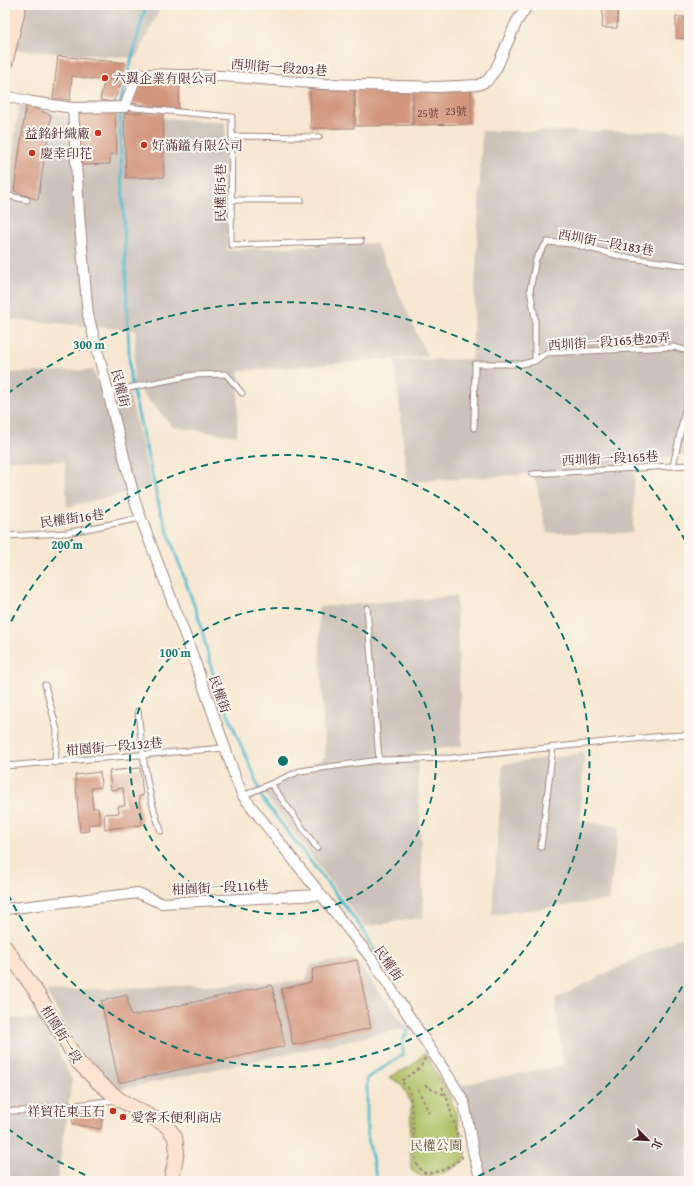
<svg xmlns="http://www.w3.org/2000/svg" width="694" height="1186" font-family="'Gentium Book Plus','Noto Serif TC',serif">
	<style>
		.industrial { fill: #ccc2b9 }
		.green { fill: #acc064; stroke: #7b7048 }
		.lines { fill: none; stroke-linecap: round; stroke-linejoin: round }
		.stream { stroke: #53b9d1; stroke-width: 3 }
		.building { fill: #d3977e }
		.lane-casing { stroke: #a0837e; stroke-width: 7 }
		.street-casing { stroke: #a0837e; stroke-width: 12 }
		.secondary-casing { stroke: #a0837e; stroke-width: 16 }
		.path { stroke: #a0837e; stroke-width: 2; stroke-dasharray: 3 3; stroke-linecap: butt }
		.lane { stroke: #fff; stroke-width: 5 }
		.street { stroke: #fff; stroke-width: 10 }
		.secondary { stroke: #fde4d1; stroke-width: 14 }
		.ring { fill: none; stroke: #0f766e; stroke-width: 2; stroke-dasharray: 7 5 }
		.poi-dot { fill: #c8321e; stroke: #fbf7ec; stroke-width: 1.5 }
		.labels { text-anchor: middle; stroke-width: 4; stroke-linejoin: round; paint-order: stroke }
		.number-label { font-size: 11px; fill: #6c3d40 }
		.street-label { font-size: 13px; fill: #4a1f2b; stroke: #fbf7ec }
		.poi-label { font-size: 13px; fill: #4a1f2b; stroke: #fbf7ec; text-anchor: start }
		.park-label { font-size: 13px; fill: #674f3c; stroke: #fbf7ec }
		.centre { fill: #0f766e; stroke: #fbf7ec; stroke-width: 2 }
		.ring-label { font-size: 12px; text-anchor: middle; font-weight: bold; fill: #0f766e; stroke: #fbf7ec; stroke-width: 4; stroke-linejoin: round; paint-order: stroke }
	</style>
	<rect width="100%" height="100%" fill="#fbf7ec"/>
	<filter id="ink" filterUnits="userSpaceOnUse"><feTurbulence type="fractalNoise" baseFrequency=".025" numOctaves="2"/><feDisplacementMap in="SourceGraphic" scale="8" xChannelSelector="R" yChannelSelector="G"/><feConvolveMatrix kernelMatrix="1 2 1 2 8 2 1 2 1" color-interpolation-filters="sRGB"/></filter>
	<filter id="wash" filterUnits="userSpaceOnUse"><feTurbulence type="fractalNoise" baseFrequency=".012" numOctaves="4" result="noise"/><feDisplacementMap in="SourceGraphic" scale="16" xChannelSelector="R" yChannelSelector="G"/><feGaussianBlur stdDeviation="0.9" result="paint"/><feColorMatrix in="noise" values="0 0 0 0 0 0 0 0 0 0 0 0 0 0 0 0 0 1.4 0 .05"/><feComposite in="paint" operator="in"/></filter>
	<g filter="url(#wash)">
		<rect width="100%" height="100%" fill="#f7e7d1"/>
		<path class="industrial" d="M24,5H162L136,58L13,50Z
			M19,104L81,120L129,115L225,123L227,250L376,243L427,356L239,371L237,436L173,427L133,383L136,330L5,319V226Z
			M482,131H689V454L635,462L633,533H547L534,474L407,482L395,360L472,359Z
			M93,370L103,398L129,393L152,487L67,507L65,461L6,460L5,464V373Z
			M456,596L462,746L417,751L424,917L365,927L263,792L325,757L318,607Z
			M584,753L580,821L619,827L609,900L492,915L503,764Z
			M689,938V1181H486L461,1085L563,1065L555,999L676,939Z
			M354,958L407,1028L118,1090L82,1055L46,991L306,981L311,965Z
			M5,1018L43,1019L72,1080L57,1181H5Z"/>
		<path class="green" d="M425,1053L449,1095L455,1109L466,1159C451,1171 428,1186 411,1170L410,1141L411,1105L408,1096L401,1084L389,1077L411,1066Z"/>
		<g class="lines">
			<path class="stream" d="M146,5L121,99L120,125L130,377L160,510L199,619L214,678L236,734L253,772L262,798L358,923L377,954
				M377,1181L367,1134V1078L403,1055V1040L408,1030"/>
		</g>
		<g id="blocks">
			<path class="building" d="M603,5H618L617,28H602Z
				M676,17H685V19L689,20V39L676,38Z
				M58,56L126,63L120,87L113,102L100,100L104,81L72,76L70,100L53,98Z
				M146,76L180,80L178,109L131,103L140,79Z
				M471,88V124L413,125V89Z
				M412,89V125L356,126L355,90Z
				M310,90H354V128H311Z
				M26,105L51,115L38,200L14,191Z
				M115,111L117,154H110V164L80,165L78,112Z
				M124,113H163L164,177L126,178Z
				M140,768L143,796H139L142,825L105,829L104,814L119,813L118,806H125L123,788L111,790L109,771Z
				M100,772L101,787L91,788L93,808H98L100,823L88,825L89,831L80,832L75,775Z
				M357,960L371,1028L293,1045L281,989L311,982L313,969Z
				M272,985L285,1046L119,1083L101,1001L127,995L131,1016Z
				M75,1109L103,1114L101,1129L72,1124Z"/>
		</g>
	</g>
	<g filter="url(#ink)">
		<use href="#blocks" fill-opacity="0" stroke="#a0837e" stroke-width="1"/>
		<g class="lines">
			<g class="lane-casing">
				<path id="lane" d="M125,107L232,117L231,245L361,241
					M232,136L319,137
					M5,195L27,200
					M231,200H301
					M535,361V318L530,290L536,259L547,242L573,244L624,257L689,266
					M108,392L194,375L226,374L242,393
					M474,428L475,364H522L535,361L546,353L673,347L689,351
					M673,466L689,392
					M532,474L689,465
					M5,536L66,533L141,518
					M367,608L379,760
					M45,685L57,730L55,763
					M138,711C142,750 147,795 161,831
					M5,766L225,748
					M271,784L317,848
					M243,796L300,771L379,760L451,758L663,736L689,735
					M541,847L553,747
					M5,1111H29L115,1100"/>
			</g>
			<g class="street-casing">
				<path id="street" d="M5,96L32,102L73,108L125,107L135,79L143,74L222,76L324,84L438,87L478,85L487,81L496,69L517,21L528,5
					M73,108L79,214L88,315L100,360L136,505L190,648L236,779L243,796L371,958L454,1085L464,1102L474,1155L481,1181
					M5,909L138,893L161,903L320,895"/>
			</g>
			<g class="secondary-casing">
				<path id="secondary" d="M5,64L19,5
					M5,947L39,996L78,1062L98,1082L120,1100L166,1125L175,1137L177,1152L171,1181"/>
			</g>
			<path class="path" d="M425,1058L420,1068L401,1081L409,1089L411,1099L416,1163L422,1172C435,1176 451,1166 462,1158L458,1137L461,1136
				M425,1085L435,1091L446,1095
				M442,1087L446,1095L458,1137
				M418,1089L429,1113"/>
			<use href="#lane" class="lane"/>
			<use href="#street" class="street"/>
			<use href="#secondary" class="secondary"/>
		</g>
	</g>
	<g class="ring">
		<circle cx="283" cy="761" r="153"/>
		<path d="M6 632A306 306 0 1 1 6 890"/>
		<path d="M688 976A459 459 0 0 1 470 1180M96 1180A459 459 0 0 1 7 1128M7 394A459 459 0 0 1 688 546"/>
	</g>
	<g class="poi-dot">
		<circle cx="105" cy="78" r="4"/>
		<circle cx="98" cy="133" r="4"/>
		<circle cx="144" cy="145" r="4"/>
		<circle cx="32" cy="153" r="4"/>
		<circle cx="113" cy="1111" r="4"/>
		<circle cx="123" cy="1117" r="4"/>
	</g>
	<g class="labels">
		<g class="number-label">
			<text x="456" y="115">23號</text>
			<text x="428" y="117">25號</text>
		</g>
		<g class="street-label">
			<text transform="translate(279 67) rotate(4)" y="5">西圳街一段203巷</text>
			<text transform="translate(220 193) rotate(-90)" y="5">民權街5巷</text>
			<text transform="translate(606 242) rotate(10)" y="5">西圳街一段183巷</text>
			<text transform="translate(609 341) rotate(-4)" y="5">西圳街一段165巷20弄</text>
			<text transform="translate(121 388) rotate(76)" y="5">民權街</text>
			<text transform="translate(610 458) rotate(-3)" y="5">西圳街一段165巷</text>
			<text transform="translate(72 518) rotate(-8)" y="5">民權街16巷</text>
			<text transform="translate(220 694) rotate(71)" y="5">民權街</text>
			<text transform="translate(114 746) rotate(-5)" y="5">柑園街一段132巷</text>
			<text transform="translate(220 887) rotate(-3)" y="5">柑園街一段116巷</text>
			<text transform="translate(389 963) rotate(56)" y="5">民權街</text>
			<text transform="translate(62 1034) rotate(58)" y="5">柑園街一段</text>
		</g>
		<g class="poi-label">
			<text x="113" y="83">六翼企業有限公司</text>
			<text x="90" y="138" text-anchor="end">益銘針織廠</text>
			<text x="152" y="150">好滿鎰有限公司</text>
			<text x="40" y="158">慶幸印花</text>
			<text x="105" y="1116" text-anchor="end">祥貿花東玉石</text>
			<text x="131" y="1122">愛客禾便利商店</text>
		</g>
		<g class="park-label">
			<text x="436" y="1150">民權公園</text>
		</g>
	</g>
	<circle cx="283" cy="761" r="6" class="centre"/>
	<g class="ring-label">
		<text x="89" y="349">300 m</text>
		<text x="67" y="549">200 m</text>
		<text x="175" y="657">100 m</text>
	</g>
	<rect width="694" height="1186" fill="none" stroke="#fbf7ec" stroke-width="20"/>
	<g transform="translate(648 1140) rotate(114)" stroke="#fbf7ec" stroke-width="3" paint-order="stroke">
	<path d="M0-3L7 15L0 10L-7 15Z" fill="#4a1f2b"/>
	<text y="-6" font-size="11" font-weight="bold" text-anchor="middle" fill="#4a1f2b">北</text>
	</g>
</svg>
